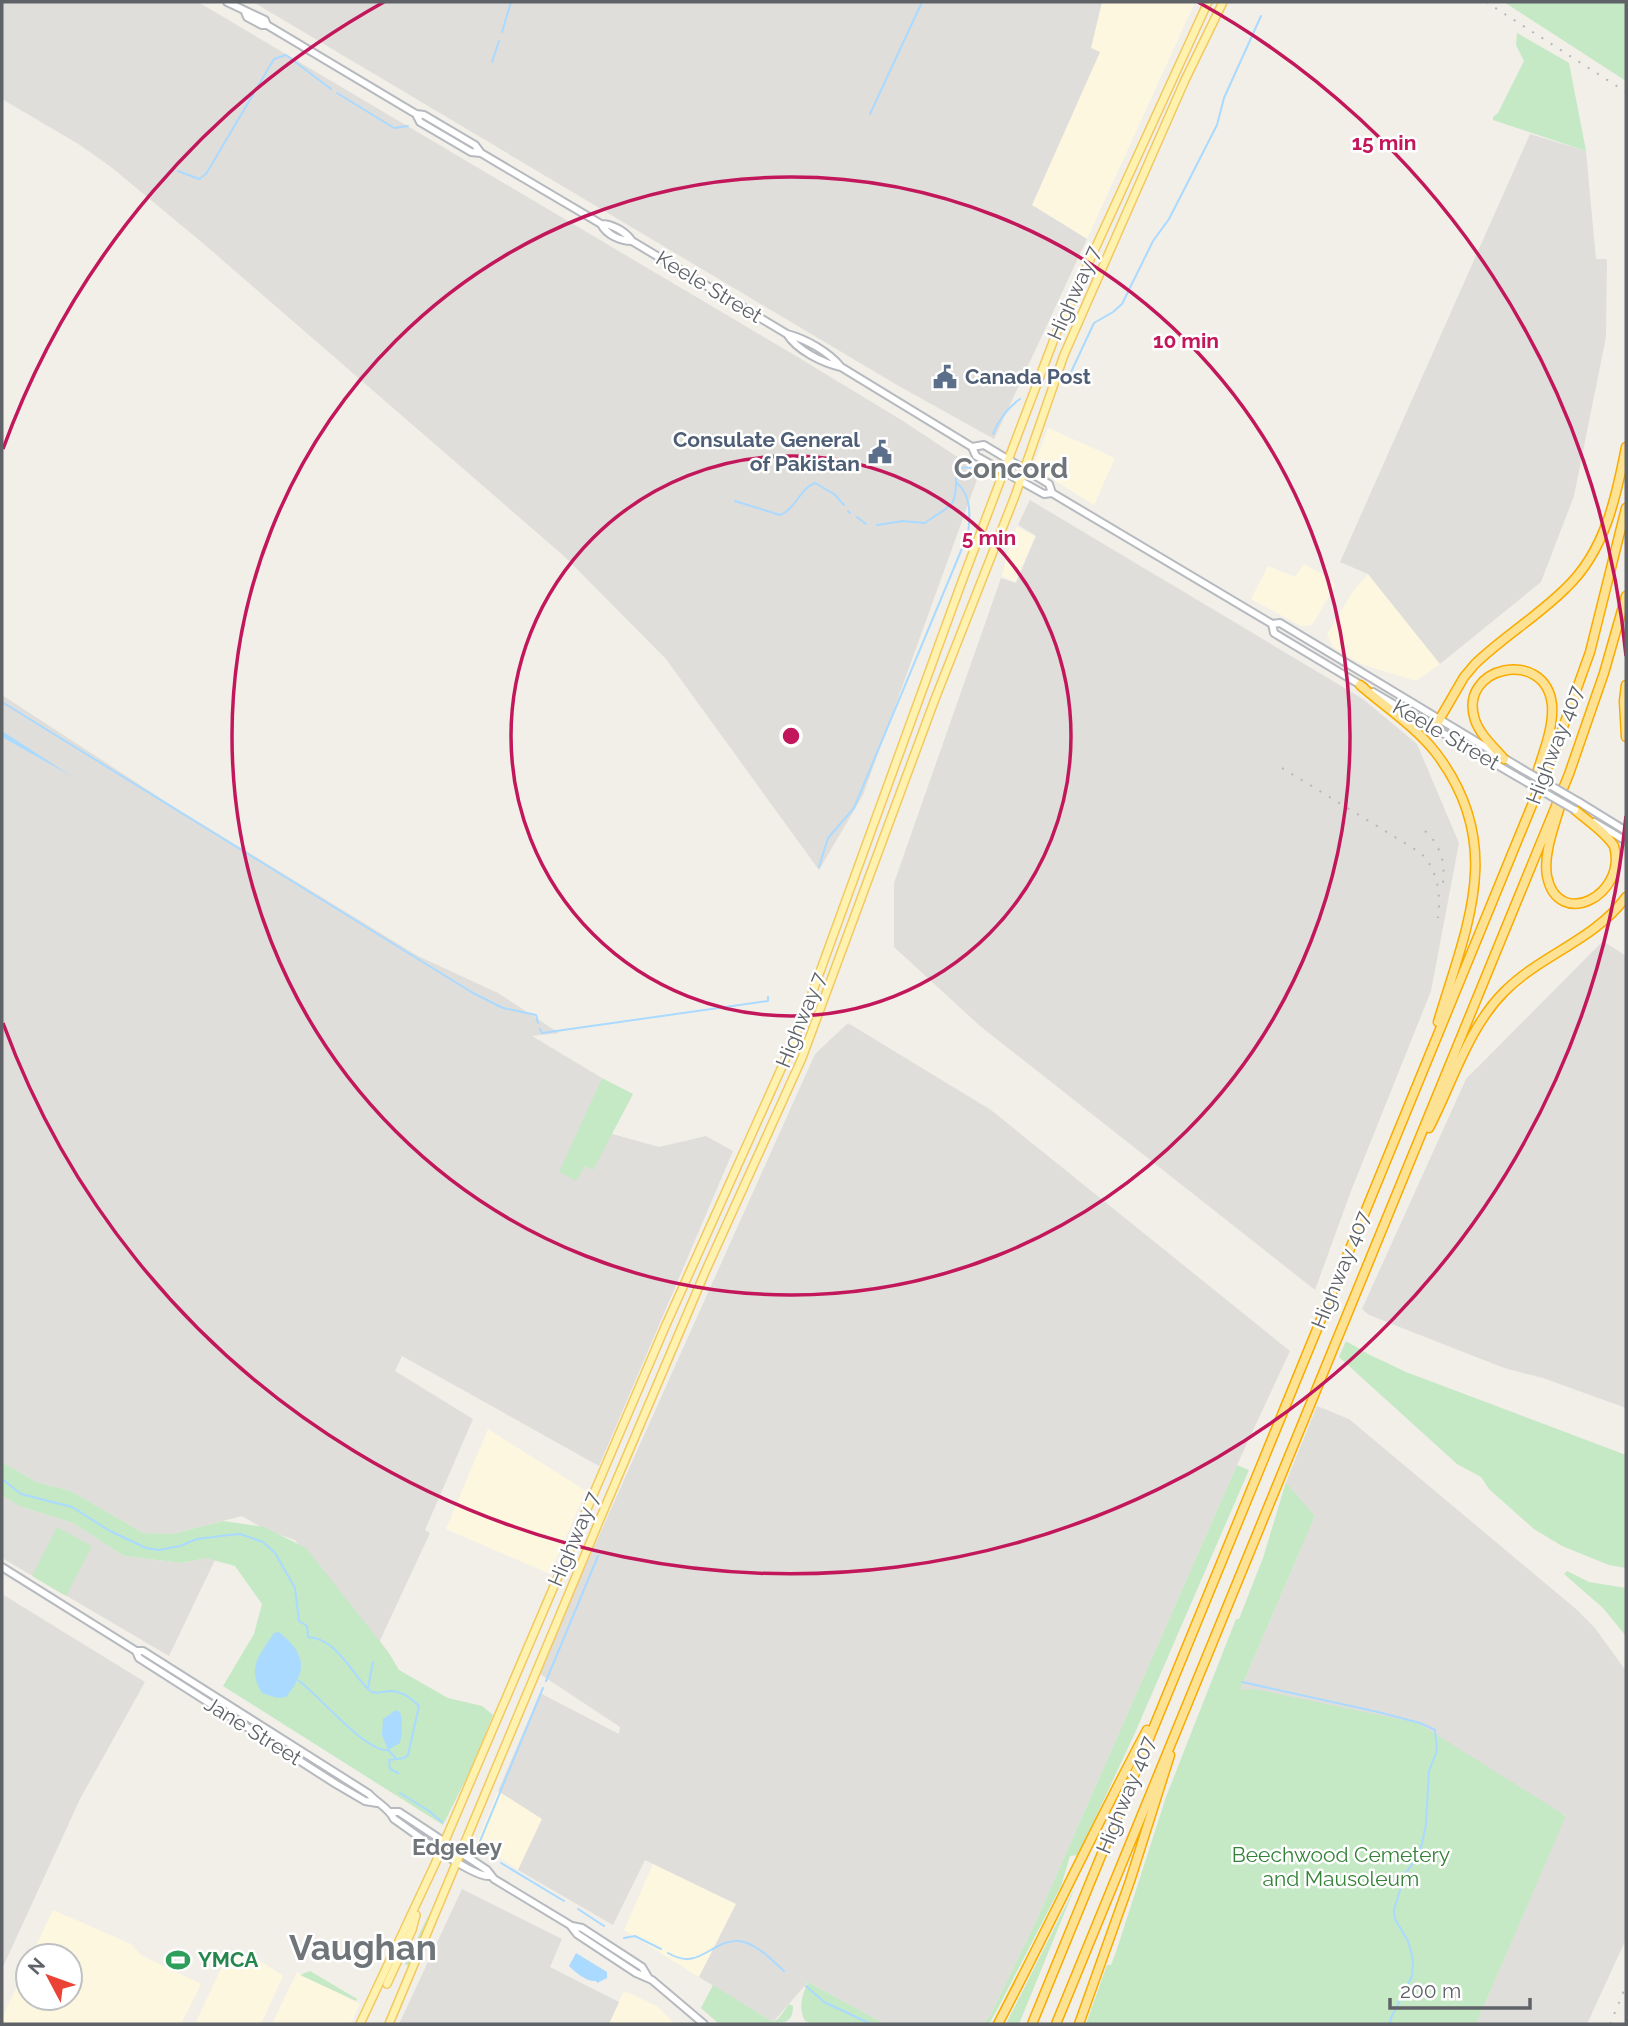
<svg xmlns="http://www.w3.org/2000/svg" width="1628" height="2026" font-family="Raleway,sans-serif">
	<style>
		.commercial { fill: #fef7e0 }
		.industrial { fill: #e0deda }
		.green { fill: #c5e8c5 }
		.water { fill: #aadaff }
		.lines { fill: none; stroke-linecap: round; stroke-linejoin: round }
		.stream { stroke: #aadaff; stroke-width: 2 }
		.secondary-casing { stroke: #b6babf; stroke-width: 10 }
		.primary-casing { stroke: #f2c960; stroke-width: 10 }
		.motorway-casing { stroke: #f9ab00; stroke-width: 11 }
		.secondary { stroke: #fff; stroke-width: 6 }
		.primary { stroke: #fff2af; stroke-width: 7 }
		.motorway { stroke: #fde293; stroke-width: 8 }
		.rail { stroke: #b6b7b8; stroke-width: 2; stroke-dasharray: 2 9; stroke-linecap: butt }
		.secondary-bridge-casing { stroke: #b6babf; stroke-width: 10; stroke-linecap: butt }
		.secondary-bridge { stroke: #fff; stroke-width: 6 }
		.ring { fill: none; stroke: #c2185b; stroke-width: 3.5 }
		.labels { text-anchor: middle; stroke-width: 5; stroke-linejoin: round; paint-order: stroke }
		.street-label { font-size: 21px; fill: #5f6368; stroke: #fff }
		.service-label { font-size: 21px; font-weight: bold; fill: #4e5e75; stroke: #fff; text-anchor: start }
		.park-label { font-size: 21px; fill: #348238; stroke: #fff }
		.leisure-label { font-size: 21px; font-weight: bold; fill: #27864d; stroke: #fff; text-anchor: start }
		.neighbourhood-label { font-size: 23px; font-weight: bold; fill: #70757a; stroke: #fff }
		.district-label { font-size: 28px; font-weight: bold; fill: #70757a; stroke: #fff }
		.town-label { font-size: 35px; font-weight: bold; fill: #70757a; stroke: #fff }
		.centre { fill: #c2185b; stroke: #fff; stroke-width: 3.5 }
		.ring-label { font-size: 21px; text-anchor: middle; font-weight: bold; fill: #c2185b; stroke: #fff; stroke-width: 5; stroke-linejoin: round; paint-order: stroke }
	</style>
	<rect width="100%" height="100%" fill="#f1efe8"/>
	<path class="commercial" d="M1102,2H1195L1087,239L1032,205L1100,52L1091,48Z
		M1048,428L1115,458L1094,505L1035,468V461Z
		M1017,527L1035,536L1015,582L1002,576L1007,554Z
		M1304,564L1331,579L1335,586L1312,625L1301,626L1251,599L1268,566L1295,577Z
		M1368,574L1440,664L1416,681L1361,664L1333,647L1327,634L1352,593Z
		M488,1429L586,1491L550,1574L446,1529Z
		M498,1791L542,1819L518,1870L477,1842Z
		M653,1864L736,1904L699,1977L624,1930Z
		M53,1910L131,1944L141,1955L201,1984L181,2024H2V2018L28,1963V1998H70V1956H31Z
		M235,1950L259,1960L283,1976L261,2024H195L227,1956Z
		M297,1972L360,2004L351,2024H272Z
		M624,1991L657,2006L675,2024H609Z"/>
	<path class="industrial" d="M2,2H198L796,356L903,421L962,460L979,474L863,795L819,870L666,659L565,557L205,245L111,167L80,145L2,99Z
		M253,2H1102L1091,48L1100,52L1032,205L1087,239L994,439L897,385Z
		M1530,134L1586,151L1596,259H1607L1606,337L1574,496L1541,582L1440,664L1368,574L1340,562Z
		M1030,500L1363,699L1417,744L1459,843L1431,991L1351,1191L1315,1290L980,1026L894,947V883L1001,578L1016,583L1036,536L1018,525Z
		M2,695L174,807L418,956L498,993L559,1033L532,1036L602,1078L560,1173L585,1166L609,1133L659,1147L706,1136L733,1151L599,1466L402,1356L395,1371L473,1419L425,1530L430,1533L376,1649L295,1540L266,1530L242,1516L172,1534L143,1533L71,1491L36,1482L2,1462Z
		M1603,941L1626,956V1408L1543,1378L1504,1368L1369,1315L1362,1309L1466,1079Z
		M848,1023L991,1110L1290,1351L1237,1465L1038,1917L990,2016L983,2024H885L808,1982L773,2022L699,1977L736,1904L645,1860L613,1925L518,1870L542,1819L498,1791L540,1693L619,1734L620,1727L540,1674L567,1607L815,1054Z
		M1317,1406L1349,1419L1576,1609L1595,1628L1626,1671V1939L1587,2024H1476L1566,1815L1240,1690L1315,1516L1286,1482Z
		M2,1495L19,1506L73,1523L124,1556L182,1563L206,1558L215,1560L169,1656L2,1558Z
		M2,1594L145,1682L80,1799L2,1969Z
		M462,1889L562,1939L550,1967L619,2002L609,2024H399Z"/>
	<path class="green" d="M1504,2H1626V81Z
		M1517,33L1569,63L1586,151L1493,120V117L1498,113L1524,61L1516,45Z
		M602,1078L633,1094L593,1170L585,1166L576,1181L559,1172Z
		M1346,1341L1370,1355L1406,1372L1626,1455V1568L1609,1565L1562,1546L1534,1529L1489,1489L1481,1477L1457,1464L1339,1357Z
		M2,1462L36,1482L71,1491L143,1533L172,1534L223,1521L264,1527L306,1548L389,1653L399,1670L448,1698L482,1706L493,1715L472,1767L443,1825L223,1686L254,1634L262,1604L235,1566L206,1558L182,1563L124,1556L73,1523L19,1506L2,1495Z
		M1237,1465L1249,1470L1134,1735L1078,1855L1070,1856L1061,1886L998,2008L989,2024H983L990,2016L1038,1917Z
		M1286,1482L1315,1516L1240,1690L1255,1689L1418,1723L1566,1816L1476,2024H1086L1107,1965H1111L1116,1952L1166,1797L1236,1619H1239L1263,1558Z
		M57,1527L92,1546L66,1596L32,1576Z
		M1567,1571L1589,1582L1626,1588V1636L1603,1608L1564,1574Z
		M1075,1887L1019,2024H1006Z
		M429,1914L410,1967L405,1964Z
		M310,1971L357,1999L356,2001L300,1975Z
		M808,1982L885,2024H812L805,2021C798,2008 802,1995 808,1982Z
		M713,1985L773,2022L779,2018L789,2004L793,2006C793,2012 792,2018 787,2021C776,2026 734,2024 719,2024L701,2008Z"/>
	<path class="water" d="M2,731L73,777L2,737Z
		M279,1632C306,1654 308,1670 286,1697L277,1698L262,1693C246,1667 260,1655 274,1633Z
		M396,1710L400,1712C403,1722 402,1733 400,1743L388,1750L382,1735L383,1719Z
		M576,1953L607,1972V1978L597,1983L596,1981C587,1982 576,1973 569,1966Z"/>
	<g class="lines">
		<path class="stream" d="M502,32L511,2
			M492,62L499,41
			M337,93L394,128L408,126
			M870,114L922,2
			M178,171L199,179L206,174L274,59L286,55L331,89
			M1065,385L1094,323L1113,312L1122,304L1153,241L1169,219L1217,125L1224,98L1261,16
			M993,434C998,421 1008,407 1020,399
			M735,501L780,515C796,509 799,489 815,483L834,494L844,505
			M848,511L850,513
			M857,517L866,524
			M877,525L903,521L925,523C931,518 948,509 952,503C962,488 946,463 973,468
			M2,702L473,993L503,1008L536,1015L538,1023
			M819,867L828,838L854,808L968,534C970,516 972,496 957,483
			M540,1029L542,1033L768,1001V997
			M2,1479L21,1494L72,1507L110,1531L146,1548L159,1550L180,1546L197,1539L229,1535L240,1534L263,1542L275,1553L295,1588L299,1621L307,1626L308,1637C335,1638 350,1670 366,1687C374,1697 381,1691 391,1691C402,1691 412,1699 419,1706L408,1755L404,1758L389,1760L390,1769L398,1773
			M299,1681C320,1696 365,1752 388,1750L395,1757
			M546,1681L598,1556
			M1242,1682L1378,1712L1420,1723L1435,1730L1437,1751L1429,1771L1426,1824L1422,1844L1413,1863L1405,1874L1394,1910L1395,1919L1408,1941L1411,1951L1413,1962L1412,1976L1391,2018L1390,2024
			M368,1688L373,1662
			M400,1793L429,1811L442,1822
			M490,1856L478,1846L543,1688
			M501,1863L564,1901
			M578,1909L604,1926
			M624,1938L635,1936L661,1949
			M668,1953C700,1972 711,1939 739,1941C756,1943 772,1960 784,1971
			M806,1986L824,2002L871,2024"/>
		<g class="secondary-casing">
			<path id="secondary" d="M227,2L265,20L267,25
				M245,12L247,17L262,25H267L416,114L424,115L475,145L481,153
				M416,114L420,122L471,152L481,153L601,224C607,235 620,241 632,241
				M601,224C612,224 625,231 632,241L787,334C806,339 829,352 841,367L972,447L976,456L1044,494L1052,493L1272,624L1280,623L1522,769
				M787,334C797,350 822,363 841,367
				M972,447L984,445L1049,484L1052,493
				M1272,624L1274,633L1364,687
				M1373,692L1516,776
				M1579,802L1626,831
				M1594,822L1626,841
				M2,1567L136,1651H143L369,1794C377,1803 389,1808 394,1819C412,1831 472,1878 490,1876
				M136,1651L139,1658L336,1784L365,1801L377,1803
				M391,1812H399L487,1870L494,1879L570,1925L577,1934L636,1973L652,1980L704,2024
				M572,1926L582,1928L642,1967L648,1977"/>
		</g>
		<g class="primary-casing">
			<path id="primary" d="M387,1984L412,1930L416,1915
				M360,2024L435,1864L665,1327L790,1049L809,1002L961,584L1056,334L1208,2
				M389,2024L600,1519L706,1270L802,1058L935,699L1015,496L1064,355L1185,80L1223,2"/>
		</g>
		<g class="motorway-casing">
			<path id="motorway" d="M1360,685C1385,707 1416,727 1436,753C1506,845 1467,925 1438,1022
				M1626,685L1624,701L1626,737
				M1435,727L1464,677L1475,664C1503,637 1538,616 1566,588C1605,551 1616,498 1626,447
				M1504,759C1494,747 1480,735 1475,720C1457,666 1546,647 1552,705C1554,731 1540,759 1534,784
				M1561,803C1555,825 1543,853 1547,876C1558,931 1628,895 1614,846C1605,832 1588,821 1575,810
				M1429,1128C1452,1084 1468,1028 1504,992C1540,955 1595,940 1626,897
				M998,2024C1049,1927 1095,1827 1147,1730
				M1032,2024L1557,744L1590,652L1626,508
				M1056,2024L1569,774L1604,673L1626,596
				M1079,2024L1130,1881L1170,1755"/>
		</g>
		<use href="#secondary" class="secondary"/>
		<use href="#primary" class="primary"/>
		<use href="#motorway" class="motorway"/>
		<path class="rail" d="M1486,2L1626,92
			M1282,768L1421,853C1438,871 1441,894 1438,918
			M1425,831C1443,847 1446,867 1442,890
			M1610,2024L1626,1986"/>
		<g class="secondary-bridge-casing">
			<path id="secondary-bridge" d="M1522,769L1579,802
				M1516,776L1575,810"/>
		</g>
		<use href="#secondary-bridge" class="secondary-bridge"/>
	</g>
	<g class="ring">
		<circle cx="791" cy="736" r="280"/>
		<circle cx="791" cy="736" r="559"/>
		<path d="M1626 816A839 839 0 0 1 3 1023M3 449A839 839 0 0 1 384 2M1198 2A839 839 0 0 1 1626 656"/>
	</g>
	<defs>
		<g id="civic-bare" transform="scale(1.89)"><path d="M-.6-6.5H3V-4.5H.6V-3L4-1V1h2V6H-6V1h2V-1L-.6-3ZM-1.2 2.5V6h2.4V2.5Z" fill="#5c6f8a" stroke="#fff" stroke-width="2.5" paint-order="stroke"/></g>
		<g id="stadium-bare" transform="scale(1.89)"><path d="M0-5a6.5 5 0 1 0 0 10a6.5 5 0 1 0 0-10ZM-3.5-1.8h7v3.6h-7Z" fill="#2e9e5b" stroke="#fff" stroke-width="2.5" paint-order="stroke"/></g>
	</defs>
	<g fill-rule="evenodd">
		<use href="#civic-bare" x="945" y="377"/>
		<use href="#civic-bare" x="880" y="452"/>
		<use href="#stadium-bare" x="178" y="1960"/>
	</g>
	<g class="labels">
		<g class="street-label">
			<text transform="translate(709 287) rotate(31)" y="7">Keele Street</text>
			<text transform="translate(1074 293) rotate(-66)" y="7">Highway 7</text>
			<text transform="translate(1446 735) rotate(30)" y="7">Keele Street</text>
			<text transform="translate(1555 745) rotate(-69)" y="7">Highway 407</text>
			<text transform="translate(801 1020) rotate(-68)" y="7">Highway 7</text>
			<text transform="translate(1341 1270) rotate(-68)" y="7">Highway 407</text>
			<text transform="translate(574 1539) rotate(-67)" y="7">Highway 7</text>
			<text transform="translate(253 1731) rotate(32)" y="7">Jane Street</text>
			<text transform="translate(1126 1795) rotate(-68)" y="7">Highway 407</text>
		</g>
		<g class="service-label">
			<text x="965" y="384">Canada Post</text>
			<text x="860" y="447" text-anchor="end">Consulate General<tspan x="860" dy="24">of Pakistan</tspan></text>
		</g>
		<g class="park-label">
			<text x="1341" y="1862">Beechwood Cemetery<tspan x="1341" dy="24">and Mausoleum</tspan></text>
		</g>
		<g class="leisure-label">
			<text x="198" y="1967">YMCA</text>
		</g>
		<g class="neighbourhood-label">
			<text x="457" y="1855">Edgeley</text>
		</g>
		<g class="district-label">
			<text x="1011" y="478">Concord</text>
		</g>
		<g class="town-label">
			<text x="363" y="1960">Vaughan</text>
		</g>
	</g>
	<circle cx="791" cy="736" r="10" class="centre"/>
	<g class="ring-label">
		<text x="1384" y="150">15 min</text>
		<text x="1186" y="348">10 min</text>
		<text x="989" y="545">5 min</text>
	</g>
	<rect width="1628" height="2026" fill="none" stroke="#5f6368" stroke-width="7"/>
	<g transform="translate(49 1977) rotate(311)"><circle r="33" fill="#ffffff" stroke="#bfc1c3" stroke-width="2"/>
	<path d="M0-5L12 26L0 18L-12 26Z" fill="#ea4335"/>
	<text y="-10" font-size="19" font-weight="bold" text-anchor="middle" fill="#5f6368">N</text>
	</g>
	<path d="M1390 1998v10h140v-10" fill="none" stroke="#5f6368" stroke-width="3.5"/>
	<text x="1400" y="1998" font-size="21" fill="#5f6368" stroke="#ffffff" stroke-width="5" paint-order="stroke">200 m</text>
</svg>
